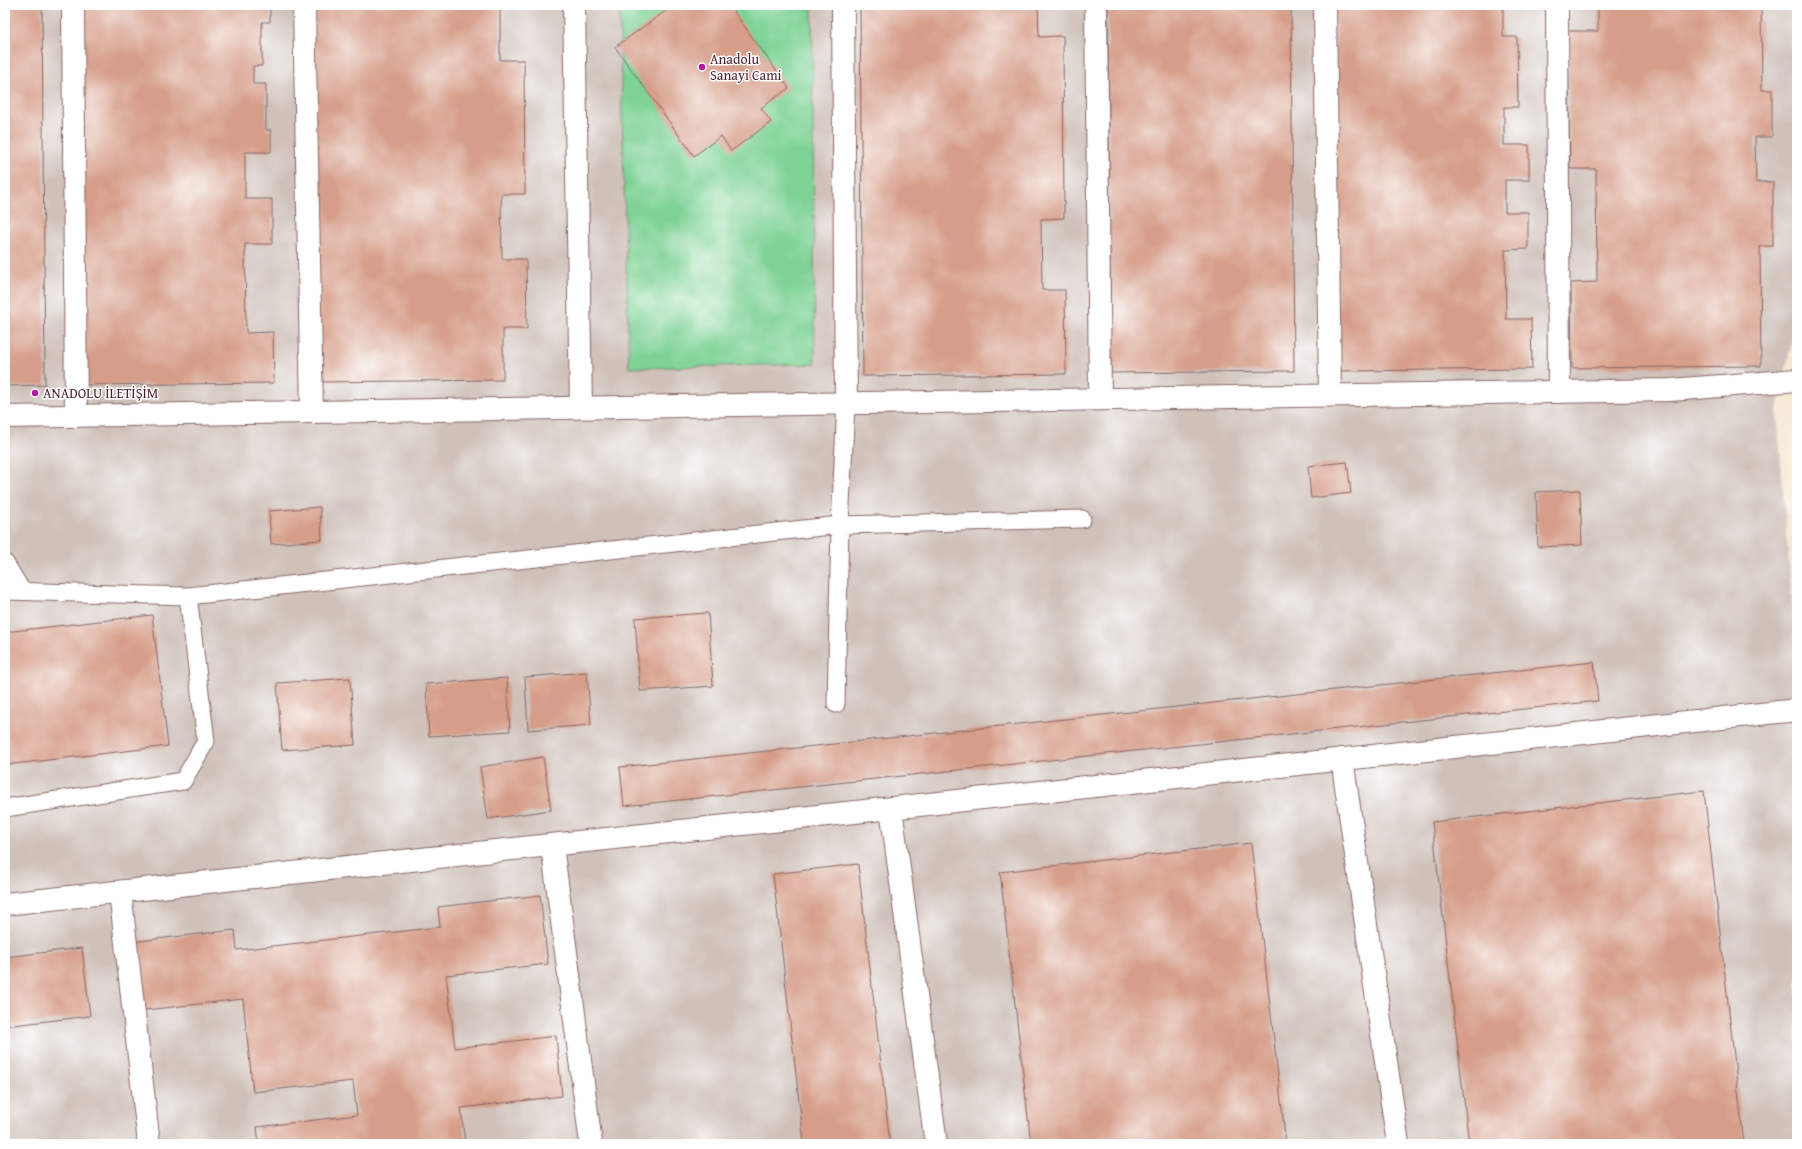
<svg xmlns="http://www.w3.org/2000/svg" width="1802" height="1149" font-family="'Gentium Book Plus',serif">
	<style>
		.industrial { fill: #cfc1ba }
		.green { fill: #7dd294; stroke: #647860 }
		.building { fill: #d69d88 }
		.lines { fill: none; stroke-linecap: round; stroke-linejoin: round }
		.service-casing { stroke: #866666; stroke-width: 19 }
		.minor-casing { stroke: #866666; stroke-width: 24 }
		.tertiary-casing { stroke: #866666; stroke-width: 24 }
		.service { stroke: #fff; stroke-width: 17 }
		.minor { stroke: #fff; stroke-width: 22 }
		.tertiary { stroke: #fff; stroke-width: 22 }
		.poi-dot { fill: #b5179e; stroke: #fff; stroke-width: 1.5 }
		.labels { text-anchor: middle; stroke-width: 3; stroke-linejoin: round; paint-order: stroke }
		.poi-label { font-size: 14px; fill: #4a1f2b; stroke: #fff; text-anchor: start }
	</style>
	<rect width="100%" height="100%" fill="#fff"/>
	<filter id="ink" filterUnits="userSpaceOnUse"><feTurbulence type="fractalNoise" baseFrequency=".025" numOctaves="2"/><feDisplacementMap in="SourceGraphic" scale="8" xChannelSelector="R" yChannelSelector="G"/><feConvolveMatrix kernelMatrix="1 2 1 2 8 2 1 2 1" color-interpolation-filters="sRGB"/></filter>
	<filter id="wash" filterUnits="userSpaceOnUse"><feTurbulence type="fractalNoise" baseFrequency=".012" numOctaves="4" result="noise"/><feDisplacementMap in="SourceGraphic" scale="16" xChannelSelector="R" yChannelSelector="G"/><feGaussianBlur stdDeviation="0.9" result="paint"/><feColorMatrix in="noise" values="0 0 0 0 0 0 0 0 0 0 0 0 0 0 0 0 0 1.4 0 .05"/><feComposite in="paint" operator="in"/></filter>
	<g filter="url(#wash)">
		<rect width="100%" height="100%" fill="#f5e9d4"/>
		<path class="industrial" d="M5,5H1797V317L1777,411L1797,667V1144H5Z"/>
		<path class="green" d="M619,5H812L815,364L629,368Z"/>
		<g id="blocks">
			<path class="building" d="M5,5H42L45,385L5,386Z
				M79,5H270V22H262V66H253V84H266V130H271V152H245V199H272V244H245L246,333L273,332L274,383L82,385Z
				M312,5H500V60H524L525,194H501L502,259H526L527,329H503V380L315,382Z
				M674,5H729L789,88L761,108L771,122L731,151L721,136L694,156L615,47Z
				M860,5H1038L1039,37L1063,36L1064,218L1041,219L1042,290H1065L1066,374L863,376Z
				M1108,5H1291L1294,371L1111,373Z
				M1335,5H1503V37H1517L1518,107H1504V145H1529V180H1505V212H1528V249L1505,250L1506,319H1531L1532,369L1338,371Z
				M1598,5H1761L1762,90H1772V137H1755L1756,182H1773V246H1760L1761,366L1572,368L1571,283L1597,282L1596,169H1570L1568,31H1598Z
				M1347,462L1351,493L1311,498L1308,466Z
				M1580,490L1582,545L1538,547L1536,492Z
				M320,507L322,540L271,544L269,511Z
				M708,613L713,686L640,691L635,618Z
				M152,615L168,746L5,765V632Z
				M1594,662L1598,701L624,806L620,767Z
				M587,672L591,725L528,730L525,677Z
				M350,678L355,745L282,750L277,683Z
				M507,678L510,731L429,736L426,684Z
				M543,757L551,810L488,819L480,767Z
				M1704,791L1744,1144H1469L1432,822Z
				M1251,843L1286,1144H1031L1000,872Z
				M858,864L890,1144H804L773,874Z
				M540,895L548,964L446,975L455,1048L556,1036L562,1096L461,1108L465,1144H259L257,1127L357,1115L353,1081L253,1092L243,999L137,1011L130,942L235,930L237,950L440,927L438,907Z
				M82,948L90,1016L5,1026V957Z"/>
		</g>
	</g>
	<g filter="url(#ink)">
		<use href="#blocks" fill-opacity="0" stroke="#866666" stroke-width="1"/>
		<g class="lines">
			<g class="service-casing">
				<path id="service" d="M5,563L22,591
					M5,591L188,596L840,525L846,403
					M836,704L840,525L1082,519
					M5,808L183,781L206,741L188,596"/>
			</g>
			<g class="minor-casing">
				<path id="minor" d="M73,5L76,416
					M304,5L312,412
					M574,5L581,407
					M843,5L846,403
					M1096,5L1100,399
					M1325,5L1330,395
					M1557,5L1559,392
					M1342,759L1398,1144
					M891,808L936,1144
					M552,845L591,1144
					M120,892L149,1144
					M5,904L1797,710"/>
			</g>
			<g class="tertiary-casing">
				<path id="tertiary" d="M5,417L1670,390L1797,380"/>
			</g>
			<use href="#service" class="service"/>
			<use href="#minor" class="minor"/>
			<use href="#tertiary" class="tertiary"/>
		</g>
	</g>
	<g class="poi-dot">
		<circle cx="702" cy="67" r="4"/>
		<circle cx="35" cy="393" r="4"/>
	</g>
	<g class="labels">
		<g class="poi-label">
			<text x="710" y="64">Anadolu<tspan x="710" dy="16">Sanayi Cami</tspan></text>
			<text x="43" y="398">ANADOLU İLETİŞİM</text>
		</g>
	</g>
	<rect width="1802" height="1149" fill="none" stroke="#fff" stroke-width="20"/>
</svg>
